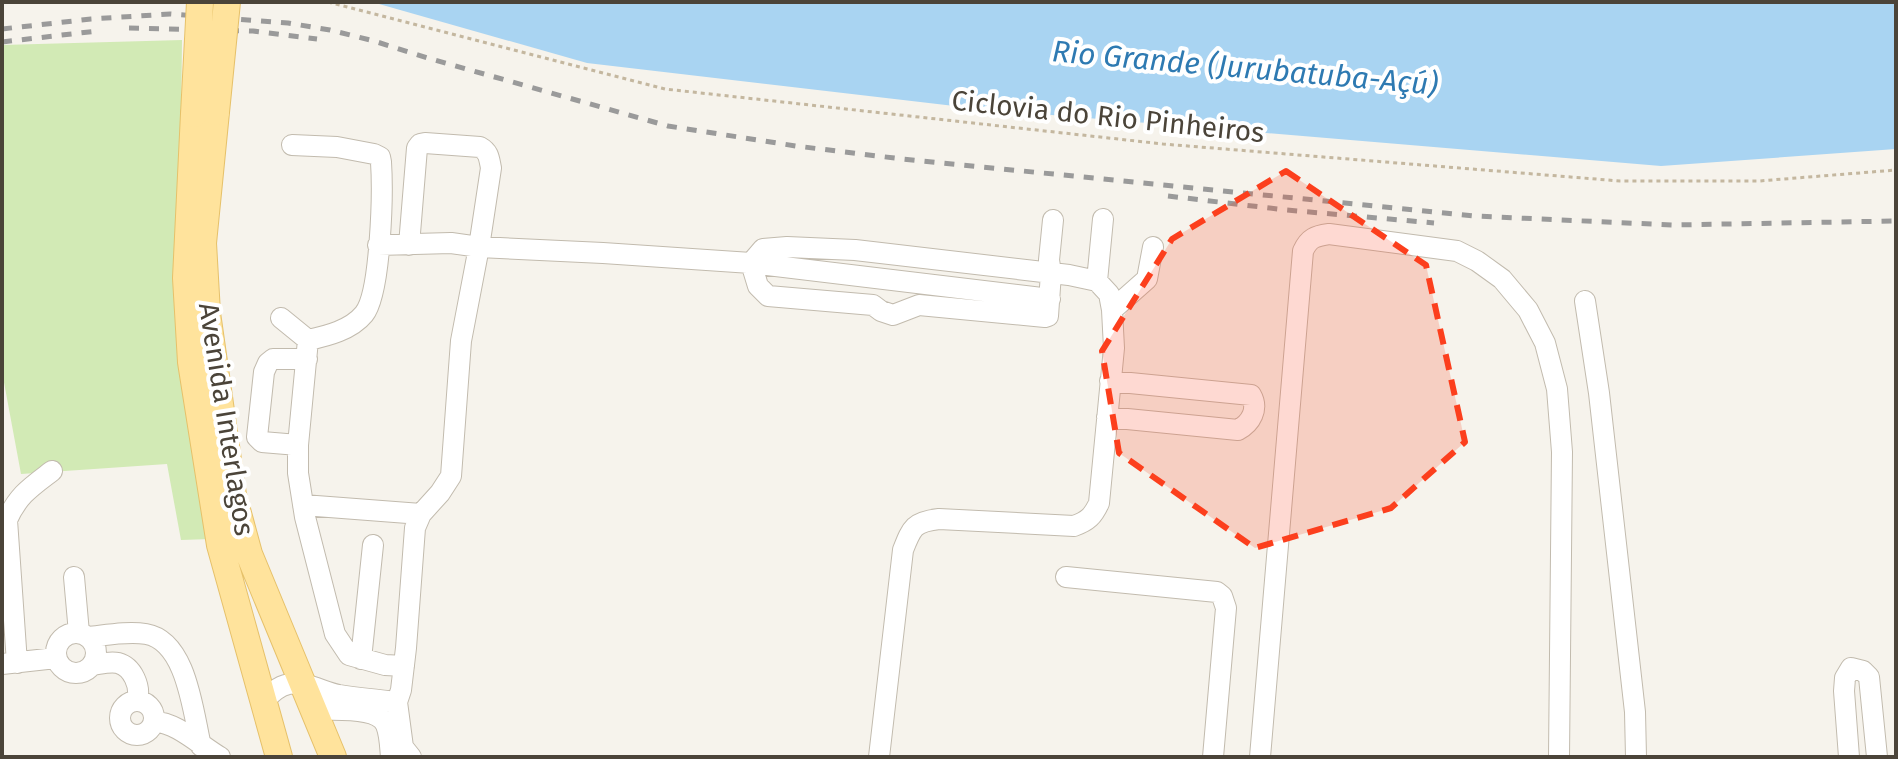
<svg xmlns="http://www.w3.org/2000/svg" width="1898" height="759" font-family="'Fira Sans',sans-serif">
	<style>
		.green { fill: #d2eab5 }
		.water { fill: #a9d4f2 }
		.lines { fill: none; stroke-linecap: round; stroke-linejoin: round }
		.minor-casing { stroke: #c2bbae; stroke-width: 22 }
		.major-casing { stroke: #e6c16a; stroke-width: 28 }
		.path { stroke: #c4b79f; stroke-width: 3; stroke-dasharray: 4 4; stroke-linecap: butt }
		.minor { stroke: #fff; stroke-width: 20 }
		.major { stroke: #ffe39c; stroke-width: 26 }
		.rail { stroke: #9a9a9a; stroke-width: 5; stroke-dasharray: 10 10; stroke-linecap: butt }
		.major-bridge-casing { stroke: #e6c16a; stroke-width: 28; stroke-linecap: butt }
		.major-bridge { stroke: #ffe39c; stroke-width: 26 }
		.marked { fill: #fc3f1d; fill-opacity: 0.2; stroke: #fc3f1d; stroke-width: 6; stroke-dasharray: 16 10; stroke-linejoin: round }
		.labels { text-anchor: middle; stroke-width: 8; stroke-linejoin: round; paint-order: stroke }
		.street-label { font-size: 28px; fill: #4b4439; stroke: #fff }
		.water-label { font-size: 30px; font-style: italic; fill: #2e7ab2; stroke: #fff }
	</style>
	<rect width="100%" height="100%" fill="#f6f3ec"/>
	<path class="green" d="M182,40L179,299L211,539L181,540L167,464L21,474L3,377L2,45Z"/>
	<path class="water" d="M372,2H1896V149L1661,166L980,109L587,63Z"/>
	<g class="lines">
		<g class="minor-casing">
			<path id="minor" d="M292,145L337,147L374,154L380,157L381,162C383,192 381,293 364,314C351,330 327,336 308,340
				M378,245L451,243L479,247L603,253L751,263L763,249L787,247L855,250L1069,275L1097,281L1109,294L1112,310L1114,348L1099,503C1093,516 1088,521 1074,526L939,519C914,522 912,527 903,550L879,757
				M1097,281L1103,219
				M1050,299L751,263L758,286L768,296L873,305L881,311L893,315L919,305L1045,317L1048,316L1051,273L1049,260L1053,220
				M1585,301L1599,393L1635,712L1636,757
				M1112,310L1147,279L1153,247
				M281,318L308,340L298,445V473L305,517L335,634L349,655L385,665L404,666
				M1107,417L1238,430C1251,423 1259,409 1251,395L1110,381
				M298,445L262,442L257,437L264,372L268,363L273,359H307
				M303,505L421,514
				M74,577L79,633
				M1066,577L1217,592L1222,596L1226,608L1213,757
				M56 653a20 20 0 1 1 40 0a20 20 0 1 1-40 0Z
				M89,637C107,635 128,631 146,634C187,641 193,713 201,746
				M361,659L373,545
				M17,663L7,520C18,495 31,487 52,471
				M2,664L56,658
				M92,665C100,664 110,661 118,663C133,667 141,687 137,700
				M120 718a17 17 0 1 1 34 0a17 17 0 1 1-34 0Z
				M263,702C270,694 278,686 289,684C306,681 323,692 339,695C358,698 378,700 397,702L403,747L411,757
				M397,702L401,690L406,648L415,528L421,514L440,493L451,476L461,341L479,247L491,168C489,158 489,152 480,147L425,143L420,144L417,148L409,245
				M314,710C332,710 378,706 386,725C390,735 390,747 391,757
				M154,722C175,721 201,746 220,757
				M1260,757L1303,251C1309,238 1315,236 1329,234L1457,251L1477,261L1502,279L1528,310L1545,343L1557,389L1562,452L1559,757
				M1849,757L1844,691L1845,678L1851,668L1863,671L1869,677L1877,757"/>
		</g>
		<g class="major-casing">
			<path id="major" d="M216,112L203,243L207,313L233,495L249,554L333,757
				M194,114L186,278L191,362L220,545L279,757"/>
		</g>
		<path class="path" d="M328,2L665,89L1163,144L1620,181H1759L1896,170"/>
		<use href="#minor" class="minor"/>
		<use href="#major" class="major"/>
		<path class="rail" d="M129,28L253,31L317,39
			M2,29L91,19L170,14L288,23L330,30L374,41L431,59L668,126L796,146L902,159L1475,216L1672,225L1896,221
			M2,42L97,31
			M1168,196L1286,210L1434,223"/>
		<g class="major-bridge-casing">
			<path id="major-bridge" d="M216,112L227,2
				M194,114L200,2"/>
		</g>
		<use href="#major-bridge" class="major-bridge"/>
	</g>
	<path class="marked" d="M1286,171L1426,265L1465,442L1391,508L1255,548L1119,453L1102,351L1172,239Z"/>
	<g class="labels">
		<g class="street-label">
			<text transform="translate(1108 116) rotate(6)" y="10">Ciclovia do Rio Pinheiros</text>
			<text transform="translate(227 419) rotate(81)" y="10">Avenida Interlagos</text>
		</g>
		<g class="water-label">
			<text transform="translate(1245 68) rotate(5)" y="10">Rio Grande (Jurubatuba-Açú)</text>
		</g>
	</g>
	<rect width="1898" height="759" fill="none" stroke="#4b4439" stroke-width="8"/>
</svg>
